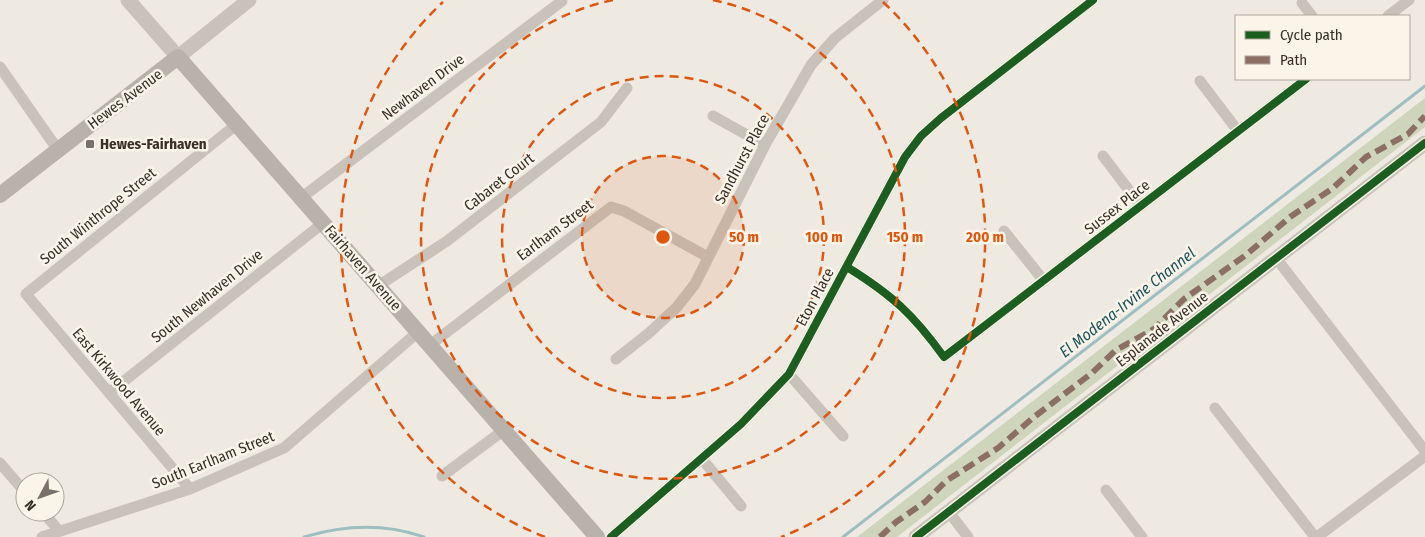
<svg xmlns="http://www.w3.org/2000/svg" width="1425" height="537" font-family="'Fira Sans Condensed',sans-serif">
	<style>
		.green { fill: #ced5bb }
		.lines { fill: none; stroke-linecap: round; stroke-linejoin: round }
		.stream { stroke: #9dbfc1; stroke-width: 3 }
		.minor { stroke: #c8c2ba; stroke-width: 11 }
		.tertiary { stroke: #c8c2ba; stroke-width: 15 }
		.secondary { stroke: #b8b2ab; stroke-width: 16 }
		.quiet { stroke: #8d6e63; stroke-width: 6; stroke-dasharray: 12 6; stroke-linecap: butt }
		.cycleway-casing { stroke: #fbf4e9; stroke-width: 11 }
		.cycleway { stroke: #1b5e20; stroke-width: 8 }
		.ring { fill: none; stroke: #df570d; stroke-width: 2.5; stroke-dasharray: 9 6 }
		.poi-dot { fill: #787069; stroke: #fbf4e9; stroke-width: 2 }
		.labels { text-anchor: middle; stroke-width: 5; stroke-linejoin: round; paint-order: stroke }
		.street-label { font-size: 15px; fill: #392f28; stroke: #fbf4e9 }
		.poi-label { font-size: 15px; font-weight: bold; fill: #392f28; stroke: #fbf4e9; text-anchor: start }
		.water-label { font-size: 16px; font-style: italic; fill: #1b535d; stroke: #fbf4e9 }
		.centre { fill: #df570d; stroke: #fbf4e9; stroke-width: 2.5 }
		.ring-label { font-size: 15px; text-anchor: middle; font-weight: bold; fill: #df570d; stroke: #fbf4e9; stroke-width: 5; stroke-linejoin: round; paint-order: stroke }
	</style>
	<rect width="100%" height="100%" fill="#eeeae2"/>
	<path class="green" d="M1425,98V127L897,537H857Z"/>
	<g class="lines">
		<path class="stream" d="M304,537C344,525 384,523 424,537
			M843,537L1425,86"/>
		<path class="minor" d="M1302,3L1312,16
			M1388,16L1409,0
			M0,67L58,150
			M1200,81L1238,131
			M713,116L765,145
			M1103,156L1141,206
			M301,198L562,1
			M1004,231L1044,281
			M1276,258L1425,451
			M847,267C892,295 913,314 944,357L1306,79
			M378,286L447,241L601,122L627,88
			M430,345L611,207L624,211L708,257
			M616,359L649,333L677,307L695,284L765,145L811,65L835,38L883,0
			M789,374L843,436
			M109,393L323,223
			M1215,408L1315,537
			M702,459L741,506
			M0,463L25,492
			M442,476L504,430
			M190,489L26,294L237,124
			M1106,490L1142,537
			M43,512L59,531
			M949,512L968,537
			M42,537L190,489L284,448L418,332
			M611,537L741,424L789,374L905,157L921,136L941,118L1093,0
			M1317,537L1425,456"/>
		<path class="tertiary" d="M128,0L178,57L249,0
			M916,537L1425,143"/>
		<path class="secondary" d="M0,195L178,57L597,537"/>
		<path class="quiet" d="M880,537L896,522L925,502L946,481L998,448L1034,417L1092,373L1116,350L1154,329L1184,299L1246,255L1290,217L1333,188L1366,157L1408,134L1425,116"/>
		<g class="cycleway-casing">
			<path id="cycleway" d="M847,267C892,295 913,314 944,357L1306,79
				M611,537L741,424L789,374L905,157L921,136L941,118L1093,0
				M916,537L1425,143"/>
		</g>
		<use href="#cycleway" class="cycleway"/>
	</g>
	<circle cx="663" cy="237" r="81" fill="#df570d" fill-opacity=".12"/>
	<g class="ring">
		<circle cx="663" cy="237" r="81"/>
		<circle cx="663" cy="237" r="161"/>
		<path d="M713 0A242 242 0 1 1 613 0"/>
		<path d="M545 537A322 322 0 0 1 443 2M883 2A322 322 0 0 1 781 537"/>
	</g>
	<rect class="poi-dot" x="85" y="139" width="10" height="10" rx="2.5"/>
	<g class="labels">
		<g class="street-label">
			<text transform="translate(423 87) rotate(-37)" y="5">Newhaven Drive</text>
			<text transform="translate(125 99) rotate(-37)" y="5">Hewes Avenue</text>
			<text transform="translate(742 159) rotate(-62)" y="5">Sandhurst Place</text>
			<text transform="translate(499 182) rotate(-38)" y="5">Cabaret Court</text>
			<text transform="translate(1117 207) rotate(-38)" y="5">Sussex Place</text>
			<text transform="translate(98 216) rotate(-39)" y="5">South Winthrope Street</text>
			<text transform="translate(555 230) rotate(-37)" y="5">Earlham Street</text>
			<text transform="translate(363 268) rotate(49)" y="5">Fairhaven Avenue</text>
			<text transform="translate(207 296) rotate(-39)" y="5">South Newhaven Drive</text>
			<text transform="translate(815 297) rotate(-62)" y="5">Eton Place</text>
			<text transform="translate(1162 329) rotate(-38)" y="5">Esplanade Avenue</text>
			<text transform="translate(119 382) rotate(50)" y="5">East Kirkwood Avenue</text>
			<text transform="translate(213 460) rotate(-22)" y="5">South Earlham Street</text>
		</g>
		<g class="poi-label">
			<text x="100" y="149">Hewes-Fairhaven</text>
		</g>
		<g class="water-label">
			<text transform="translate(1127 302) rotate(-38)" y="6">El Modena-Irvine Channel</text>
		</g>
	</g>
	<circle cx="663" cy="237" r="8" class="centre"/>
	<g class="ring-label">
		<text x="744" y="242">50 m</text>
		<text x="824" y="242">100 m</text>
		<text x="905" y="242">150 m</text>
		<text x="985" y="242">200 m</text>
	</g>
	<rect x="1235" y="15" width="175" height="65" fill="#fbf4e9" stroke="#ada59c"/>
	<rect x="1245" y="31" width="25" height="8" fill="#1b5e20" stroke="#ada59c"/>
	<text x="1280" y="40" font-size="15" fill="#392f28">Cycle path</text>
	<rect x="1245" y="56" width="25" height="8" fill="#8d6e63" stroke="#ada59c"/>
	<text x="1280" y="65" font-size="15" fill="#392f28">Path</text>
	<g transform="translate(40 497) rotate(229)"><circle r="24" fill="#fbf4e9" stroke="#ada59c"/>
	<path d="M0-4L9 19L0 12L-9 19Z" fill="#787069"/>
	<text y="-8" font-size="14" font-weight="bold" text-anchor="middle" fill="#392f28">N</text>
	</g>
</svg>
